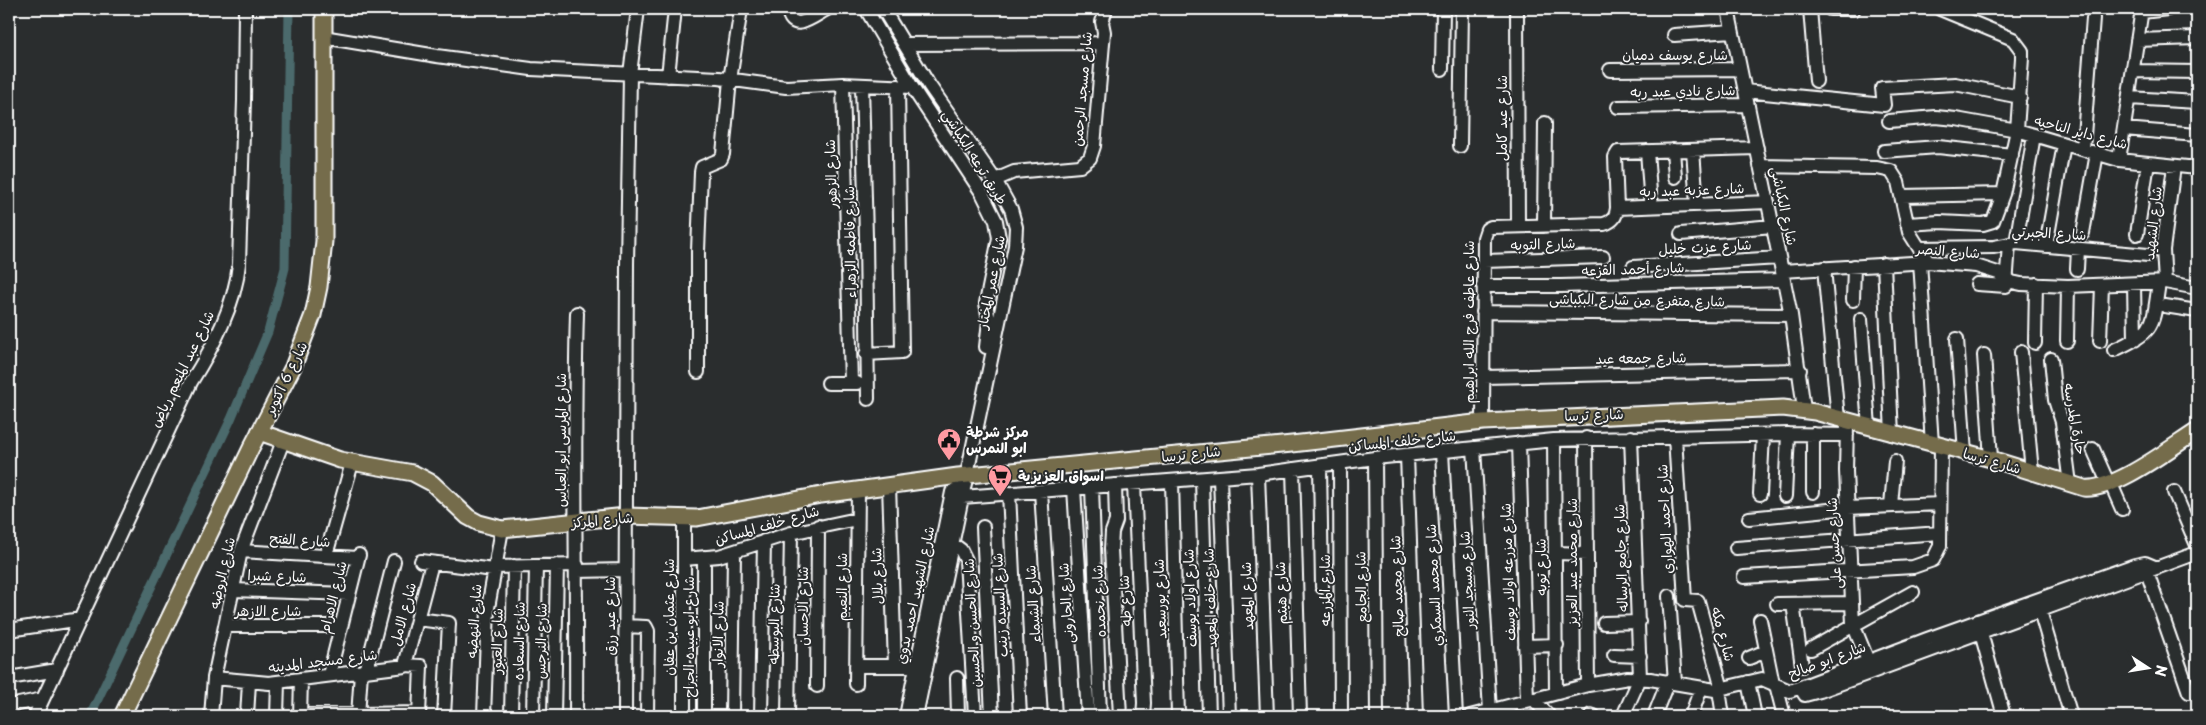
<svg xmlns="http://www.w3.org/2000/svg" width="2206" height="725" font-family="'Playpen Sans','Playpen Sans Arabic',sans-serif">
	<style>
		.lines { fill: none; stroke-linecap: round; stroke-linejoin: round }
		.canal { stroke: #4b6a6c; stroke-width: 9 }
		.minor-casing { stroke: #fff; stroke-width: 16 }
		.major-casing { stroke: #fff; stroke-width: 19 }
		.minor { stroke: #2a2d2e; stroke-width: 12 }
		.major { stroke: #746c4b; stroke-width: 15 }
		.labels { text-anchor: middle; stroke-width: 4; stroke-linejoin: round; paint-order: stroke }
		.street-label { font-size: 14px; fill: #fff; stroke: #2a2d2e }
		.poi-label { font-size: 14px; font-weight: bold; fill: #fff; stroke: #2a2d2e; text-anchor: start }
	</style>
	<rect width="100%" height="100%" fill="#2a2d2e"/>
	<filter id="ink" filterUnits="userSpaceOnUse"><feTurbulence type="fractalNoise" baseFrequency=".02" numOctaves="2"/><feDisplacementMap in="SourceGraphic" scale="10" xChannelSelector="R" yChannelSelector="G"/><feConvolveMatrix kernelMatrix="1 2 1 2 8 2 1 2 1" color-interpolation-filters="sRGB"/></filter>
	<g filter="url(#ink)">
		<g class="lines">
			<path class="canal" d="M90,716L231,419L268,332L285,268L289,9"/>
			<g class="minor-casing">
				<path id="minor" d="M788,9C791,36 814,16 827,9
					M866,9L912,87L982,193L996,221L999,238L986,303L989,321L986,347
					M883,9L929,85L995,180L1011,209L1016,227L1015,246L916,716
					M1517,9L1518,226
					M1728,9L1791,315L1804,409
					M1810,9L1816,81
					M1830,9H1854
					M2142,12L2168,9
					M1674,35L1732,31
					M323,37L437,56L531,69L719,78L786,87L843,84L912,87
					M2137,40L2197,38
					M904,44L1102,43
					M1442,69L1443,9
					M1610,70L1740,69
					M2133,71L2197,72
					M668,76L675,9
					M843,84L851,383
					M862,85L866,237L868,399
					M1745,91L1884,105L1882,88L1955,84L2020,97
					M2129,98L2197,102
					M1618,107L1748,105
					M1889,121L1936,117L1956,119L2017,130L2119,160L2197,168
					M2124,129L2197,135
					M1460,146L1462,9
					M2083,149L2093,18
					M1673,150L1675,177
					M1693,150L1697,205
					M1647,151L1651,206
					M1884,151L1938,147L2012,155
					M2119,160L2142,9
					M1760,166L1877,168L1891,171L1898,182L1909,232L1928,262
					M995,180L1014,172L1080,166L1090,158L1094,146L1104,32L1102,22L1106,9
					M1901,196L2003,194
					M1617,208L1768,202
					M1907,224L1939,222L1983,224L1993,221L2003,194L2017,130L2022,58V51L2013,39L1940,9
					M1544,226L1545,123
					M2083,233L2097,153
					M1681,234L1773,226
					M2137,234L2148,163
					M2016,243L2034,135
					M2046,246L2064,144
					M1919,248L1994,247L2016,243L2148,255
					M1484,261L1603,257
					M1920,262L1932,444
					M1884,264L1892,434
					M1633,267L1779,258
					M1824,268L1838,419
					M2077,269L2078,249
					M1782,271L1928,262L1976,266L1998,273L2012,282L2021,284L2068,286L2165,282L2197,288
					M2165,282L2163,250L2174,166
					M1977,284L2006,286L2009,244
					M2134,284L2135,340
					M1483,286H1561L1784,280
					M1853,300L1854,266
					M2165,306L2197,311
					M1483,312L1791,315
					M1861,319L1869,427
					M1957,339L1965,453
					M2067,341L2068,286
					M2100,341L2102,285
					M2035,343L2036,284
					M2114,350C2157,330 2152,327 2159,283
					M2021,352L2032,472
					M866,354L902,352L898,86
					M1984,355L1991,459
					M2051,359L2055,400L2062,422L2070,484
					M698,372V251L701,172L702,167L721,159L723,154L730,80L741,9
					M1483,377L1800,370
					M828,383H857
					M1483,422L1484,238L1487,229L1491,227L1604,224C1613,221 1616,217 1617,208L1615,157L1618,152L1757,148
					M1847,426L1846,471L1853,624L1868,661
					M1675,437L1685,600L1698,601L1722,689
					M1586,438L1588,685
					M1554,440L1556,693
					M1519,443L1527,701
					M1474,448L1490,711
					M2093,449L2109,485
					M1442,451L1456,716
					M1407,455L1416,716
					M1375,458L1377,716
					M1340,463L1341,716
					M1320,466L1322,587
					M1293,469L1300,716
					M1258,474L1267,716
					M1220,478L1229,716
					M1202,479L1209,716
					M1172,481L1178,716
					M1134,484L1144,703L1143,716
					M2111,484L2122,509
					M889,485L895,666
					M1115,485L1116,521L1112,532L1111,549L1120,716
					M1092,487L1100,716
					M1074,488L1088,716
					M1041,491L1055,716
					M1813,492V434
					M2174,492L2197,545
					M1009,493L1020,716
					M1760,494L1763,435
					M1785,496L1788,434
					M962,497L1258,474L1375,458L1554,440L1788,434L1847,435
					M1891,505L1895,461
					M684,518V716
					M1749,518L1848,508L1940,504
					M983,527L992,716
					M953,544L961,550L966,560L975,716
					M328,548L352,463
					M1736,548L1940,533
					M241,551L358,558
					M1556,553L1587,554
					M684,559L719,556L791,533L857,519
					M421,561L494,570
					M495,567L577,565
					M577,571L625,570
					M2147,572L2189,692
					M1744,577L1913,567L1933,560L1940,546L1941,447
					M233,590L349,594
					M1669,596L1675,683
					M1777,604L1852,603
					M1793,604L1802,666
					M2040,611L2071,716
					M417,619L449,623L444,716
					M1760,620L1773,684
					M1604,623L1639,622
					M225,626H341
					M625,626L646,627L648,631L647,716
					M9,630L81,619
					M1981,633L2004,716
					M1525,646L1557,645
					M1811,649L1913,592
					M1614,655L1640,656
					M1749,658L1766,651
					M856,666H924
					M329,675L359,555
					M9,678L57,670
					M214,678L269,683L405,666
					M957,678L958,716
					M1748,682L1755,716
					M856,684L858,490
					M1776,685L1784,716
					M817,686L818,526
					M1800,687L1805,695L1820,691L2197,553
					M1719,690L1723,716
					M1533,699L1549,716
					M9,706L43,699
					M300,715L419,713
					M1591,715L1594,716
					M35,716L191,382C213,347 235,306 239,264L244,100L245,9
					M211,716L214,678L241,551L283,441
					M247,716L249,682
					M277,716L278,682
					M300,716L301,679
					M358,716L361,672L367,667L394,561
					M419,716L421,666L405,665L432,563
					M484,716L488,608L502,529
					M511,716L514,566
					M533,716L536,566
					M554,716L557,565
					M576,716C577,582 573,448 577,313
					M625,716L627,265L630,74L638,9
					M704,716V557
					M732,716L734,552
					M761,716L764,541
					M788,716L791,533
					M906,716L952,492L956,489L963,490
					M1470,716L1588,685L1628,678L1650,679L1715,690L1762,679L1790,691L1927,639L2135,565L2145,563L2157,568
					M1623,716L1640,678L1631,437
					M1654,716L1668,681
					M1691,716L1701,688"/>
			</g>
			<g class="major-casing">
				<path id="major" d="M259,432L340,460L413,473L432,483L468,517L479,523L502,529L626,516L697,518L821,495L958,476L1292,444L1483,422L1783,408L1815,412L1991,459L2084,488C2115,491 2170,448 2197,431
					M122,716L251,448L293,367L313,315L319,287L324,241V9"/>
			</g>
			<use href="#minor" class="minor"/>
			<use href="#major" class="major"/>
		</g>
	</g>
	<defs>
		<g id="civic-pin" transform="scale(1.25)"><path d="M0 17L-7.5 6A9.5 9.5 0 1 1 7.5 6Z" fill="#ff9aa2" stroke="#2a2d2e"/><path d="M-.6-6.5H3V-4.5H.6V-3L4-1V1h2V6H-6V1h2V-1L-.6-3ZM-1.2 2.5V6h2.4V2.5Z" fill="#111"/></g>
		<g id="supermarket-pin" transform="scale(1.25)"><path d="M0 17L-7.5 6A9.5 9.5 0 1 1 7.5 6Z" fill="#ff9aa2" stroke="#2a2d2e"/><path d="M-6-5.5h2.5l.6 2H6L4.5 2H-2.5L-4.4-4H-6ZM-1.5 3.2a1.3 1.3 0 1 0 .1 0ZM3 3.2a1.3 1.3 0 1 0 .1 0Z" fill="#111"/></g>
	</defs>
	<g fill-rule="evenodd">
		<use href="#civic-pin" x="949" y="440"/>
		<use href="#supermarket-pin" x="1000" y="476"/>
	</g>
	<g class="labels">
		<g class="street-label">
			<text x="1675" y="60">شارع يوسف دميان</text>
			<text transform="translate(1082 89) rotate(-85)" y="5">شارع مسجد الرحمن</text>
			<text transform="translate(1683 91) rotate(-1)" y="5">شارع نادي عبد ربه</text>
			<text transform="translate(1502 118) rotate(-90)" y="5">شارع عيد كامل</text>
			<text transform="translate(2081 132) rotate(15)" y="5">شارع داير الناحيه</text>
			<text transform="translate(975 157) rotate(58)" y="5">طريق ترعه البكباشي</text>
			<text transform="translate(831 174) rotate(-92)" y="5">شارع الزهور</text>
			<text transform="translate(1692 190) rotate(-2)" y="5">شارع عزبه عبد ربه</text>
			<text transform="translate(1784 206) rotate(78)" y="5">شارع البكباشى</text>
			<text transform="translate(2153 223) rotate(-84)" y="5">شارع الشهيد</text>
			<text transform="translate(2049 233) rotate(3)" y="5">شارع الجبرتي</text>
			<text transform="translate(850 242) rotate(-91)" y="5">شارع فاطمه الزهراء</text>
			<text transform="translate(1543 244) rotate(-2)" y="5">شارع التوبه</text>
			<text transform="translate(1705 247) rotate(-3)" y="5">شارع عزت خليل</text>
			<text transform="translate(1948 251) rotate(4)" y="5">شارع النصر</text>
			<text transform="translate(1633 269) rotate(-2)" y="5">شارع أحمد القزعه</text>
			<text transform="translate(991 282) rotate(-79)" y="5">شارع عمر المختار</text>
			<text transform="translate(1637 300) rotate(1)" y="5">شارع متفرع من شارع البكباشى</text>
			<text transform="translate(1469 322) rotate(-90)" y="5">شارع عاطف فرج الله ابراهيم</text>
			<text transform="translate(1641 358) rotate(-1)" y="5">شارع جمعه عيد</text>
			<text transform="translate(182 369) rotate(-64)" y="5">شارع عبد المنعم رياض</text>
			<text transform="translate(286 378) rotate(-64)" y="5">شارع 6 اكتوبر</text>
			<text transform="translate(1594 415) rotate(-2)" y="5">شارع ترسا</text>
			<text transform="translate(2075 419) rotate(80)" y="5">حارة المدرسه</text>
			<text transform="translate(561 440) rotate(-90)" y="5">شارع المرسى ابو العباس</text>
			<text transform="translate(1402 441) rotate(-6)" y="5">شارع خلف المساكن</text>
			<text transform="translate(1191 454) rotate(-6)" y="5">شارع ترسا</text>
			<text transform="translate(1992 461) rotate(16)" y="5">شارع ترسا</text>
			<text transform="translate(1665 519) rotate(-93)" y="5">شارع احمد الهواري</text>
			<text transform="translate(602 520) rotate(-5)" y="5">شارع المركز</text>
			<text transform="translate(767 525) rotate(-16)" y="5">شارع خلف المساكن</text>
			<text transform="translate(300 540) rotate(4)" y="5">شارع الفتح</text>
			<text transform="translate(1834 543) rotate(-93)" y="5">شارع حسن على</text>
			<text transform="translate(1621 558) rotate(-92)" y="5">شارع جامع الرساله</text>
			<text transform="translate(1572 562) rotate(-90)" y="5">شارع محمد عبد العزيز</text>
			<text transform="translate(1541 567) rotate(-91)" y="5">شارع توبه</text>
			<text transform="translate(1508 572) rotate(-92)" y="5">شارع مزرعه اولاد يوسف</text>
			<text transform="translate(222 573) rotate(-77)" y="5">شارع الروضه</text>
			<text transform="translate(277 576) rotate(2)" y="5">شارع شبرا</text>
			<text transform="translate(877 576) rotate(-92)" y="5">شارع بلال</text>
			<text transform="translate(1467 580) rotate(-93)" y="5">شارع مسجد النور</text>
			<text transform="translate(1434 585) rotate(-93)" y="5">شارع محمد السمكري</text>
			<text transform="translate(1397 586) rotate(-92)" y="5">شارع محمد صالح</text>
			<text transform="translate(842 587) rotate(-90)" y="5">شارع النعيم</text>
			<text transform="translate(1361 587) rotate(-91)" y="5">شارع الجامع</text>
			<text transform="translate(1325 590) rotate(-90)" y="5">شارع المزرعه</text>
			<text transform="translate(1281 593) rotate(-92)" y="5">شارع هيثم</text>
			<text transform="translate(915 595) rotate(-78)" y="5">شارع الشهيد احمد بدوي</text>
			<text transform="translate(1247 596) rotate(-92)" y="5">شارع المعهد</text>
			<text transform="translate(333 597) rotate(-76)" y="5">شارع الاهرام</text>
			<text transform="translate(1190 598) rotate(-92)" y="5">شارع اولاد يوسف</text>
			<text transform="translate(1210 598) rotate(-92)" y="5">شارع خلف المعهد</text>
			<text transform="translate(1160 599) rotate(-92)" y="5">شارع بورسعيد</text>
			<text transform="translate(1099 601) rotate(-93)" y="5">شارع نحمده</text>
			<text transform="translate(1125 601) rotate(-93)" y="5">شارع طه</text>
			<text transform="translate(1066 603) rotate(-94)" y="5">شارع الحارونى</text>
			<text transform="translate(1033 604) rotate(-94)" y="5">شارع الشيماء</text>
			<text transform="translate(1000 605) rotate(-93)" y="5">شارع السيده زينب</text>
			<text transform="translate(803 606) rotate(-90)" y="5">شارع الاحسان</text>
			<text x="268" y="616">شارع الازهر</text>
			<text transform="translate(403 614) rotate(-75)" y="5">شارع الامل</text>
			<text transform="translate(610 616) rotate(-90)" y="5">شارع عيد رزق</text>
			<text transform="translate(669 617) rotate(-90)" y="5">شارع عثمان بن عفان</text>
			<text transform="translate(474 621) rotate(-86)" y="5">شارع النهضه</text>
			<text transform="translate(972 623) rotate(-93)" y="5">شارع الحسن و الحسين</text>
			<text transform="translate(774 624) rotate(-89)" y="5">شارع البوسطه</text>
			<text transform="translate(718 634) rotate(-89)" y="5">شارع الانوار</text>
			<text transform="translate(1723 634) rotate(75)" y="5">شارع مكه</text>
			<text transform="translate(689 637) rotate(-90)" y="5">شارع ابو عبيده الجراح</text>
			<text transform="translate(497 641) rotate(-89)" y="5">شارع العبور</text>
			<text transform="translate(519 641) rotate(-89)" y="5">شارع السعاده</text>
			<text transform="translate(541 641) rotate(-89)" y="5">شارع النرجس</text>
			<text transform="translate(1827 660) rotate(-20)" y="5">شارع ابو صالح</text>
			<text transform="translate(323 661) rotate(-7)" y="5">شارع مسجد المدينه</text>
		</g>
		<g class="poi-label">
			<text x="966" y="437">مركز شرطة<tspan x="966" dy="16">ابو النمرس</tspan></text>
			<text x="1018" y="481">اسواق العزيزية</text>
		</g>
	</g>
	<rect width="2206" height="725" fill="none" stroke="#2a2d2e" stroke-width="30"/>
	<rect x="15" y="15" width="2176" height="695" fill="none" stroke="#fff" stroke-width="2" filter="url(#ink)"/>
	<g transform="translate(2148 668) rotate(102)" stroke="#2a2d2e" stroke-width="4" paint-order="stroke">
	<path d="M0-4L9 19L0 12L-9 19Z" fill="#ffffff"/>
	<text y="-8" font-size="14" font-weight="bold" text-anchor="middle" fill="#ffffff">N</text>
	</g>
</svg>
